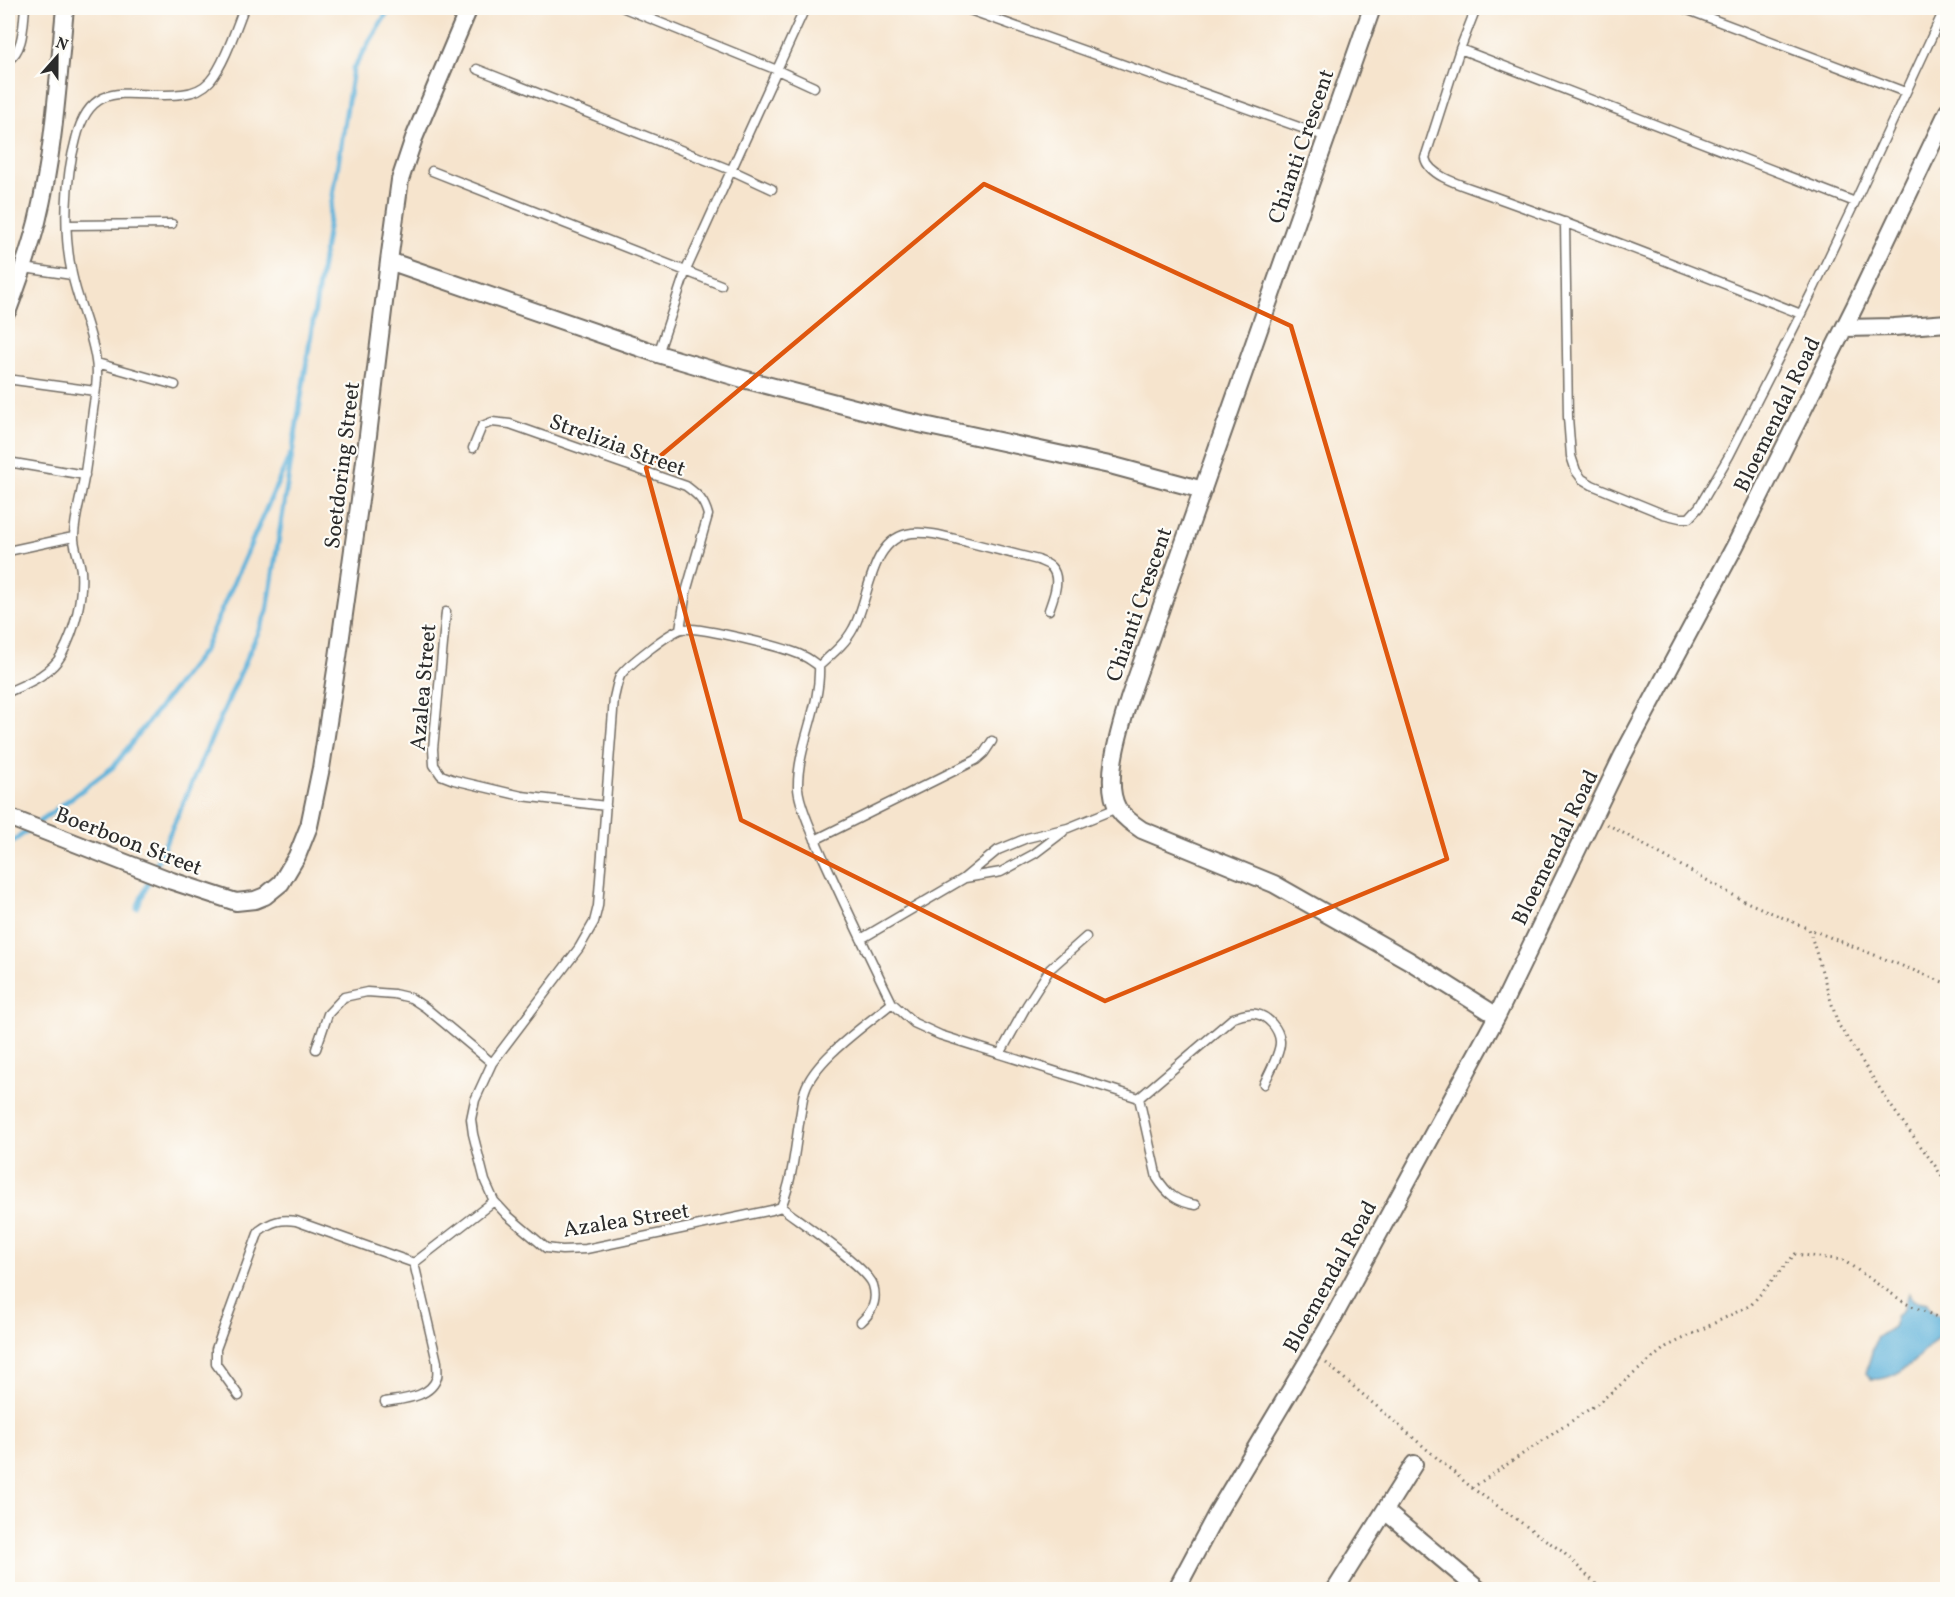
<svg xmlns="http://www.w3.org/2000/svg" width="1955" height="1597" font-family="Vollkorn,serif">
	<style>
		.water { fill: #5eb2da; stroke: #446e82; stroke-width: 1.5 }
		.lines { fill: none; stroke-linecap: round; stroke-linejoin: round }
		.stream { stroke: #5eb2da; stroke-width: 5 }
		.service-casing { stroke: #726c64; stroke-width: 11 }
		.minor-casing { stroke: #726c64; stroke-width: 20 }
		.path { stroke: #726c64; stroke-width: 3; stroke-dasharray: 1.5 4.5; stroke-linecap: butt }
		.service { stroke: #fff; stroke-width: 8 }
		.minor { stroke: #fff; stroke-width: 16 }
		.marked { fill: none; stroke: #df570e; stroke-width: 4.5; stroke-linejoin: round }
		.labels { text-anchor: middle; stroke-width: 4.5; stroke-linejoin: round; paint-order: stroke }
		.street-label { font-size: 22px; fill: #2b2b2b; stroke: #fdfcf7 }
	</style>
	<rect width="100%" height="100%" fill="#fdfcf7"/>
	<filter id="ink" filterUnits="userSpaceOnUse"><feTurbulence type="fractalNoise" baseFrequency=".0167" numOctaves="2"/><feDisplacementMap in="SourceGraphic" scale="12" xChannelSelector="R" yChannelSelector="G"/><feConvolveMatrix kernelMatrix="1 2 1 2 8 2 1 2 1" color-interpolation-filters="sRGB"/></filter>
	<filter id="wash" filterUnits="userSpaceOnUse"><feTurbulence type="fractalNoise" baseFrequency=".008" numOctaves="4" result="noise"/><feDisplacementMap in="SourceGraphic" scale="24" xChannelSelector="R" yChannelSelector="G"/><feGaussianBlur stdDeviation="1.35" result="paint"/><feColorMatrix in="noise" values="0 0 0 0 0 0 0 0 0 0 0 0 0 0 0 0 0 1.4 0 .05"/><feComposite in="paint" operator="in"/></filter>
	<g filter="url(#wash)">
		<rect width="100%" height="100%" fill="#f6e4cd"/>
		<path class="water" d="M1908,1293L1913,1300L1927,1303C1929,1311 1933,1314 1941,1316L1944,1330C1928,1349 1898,1383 1871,1379L1866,1373L1876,1338L1893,1327L1897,1316L1903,1310Z"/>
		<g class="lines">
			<path class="stream" d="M8,845L113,767L204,650L290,455
				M137,908L267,612L353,69L390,8"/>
		</g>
	</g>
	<g filter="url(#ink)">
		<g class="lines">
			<g class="service-casing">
				<path id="service" d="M624,8L777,70L814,87
					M964,8L1327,137
					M1476,8L1460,49L1425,158C1429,177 1465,186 1481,192C1589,230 1694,272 1801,314
					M1683,8L1905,92
					M1460,49L1855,202
					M8,60C24,51 23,24 25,8
					M477,69L731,170L772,189
					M432,171L721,285
					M1565,222L1568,417L1571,456L1576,471L1582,479L1592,485L1663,514L1680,518H1689L1699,507L1729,456L1814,288L1855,202L1945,8
					M68,225L172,224
					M24,268L72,275
					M658,354L686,270L805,8
					M97,363L175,385
					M14,380L95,391
					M473,448L482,426L492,422L510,424L686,486C698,495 704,500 708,515L686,592L680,629
					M8,462L85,475
					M8,551L73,537
					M446,612L433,749L434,765L441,775L454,780L522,796L606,806
					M819,666C821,708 797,746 798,788C799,807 819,848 827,866C848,912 870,958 892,1003L914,1023L940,1035L1139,1098
					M819,666C831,655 845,644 853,629C870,600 869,538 912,533C930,531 950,538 967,542C990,548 1014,554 1038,560C1042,562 1049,564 1051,567C1062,578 1053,598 1049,610
					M8,692C28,683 51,674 62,654C75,630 83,598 81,571C80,559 73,547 74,535C75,516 81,496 84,478C88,455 90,433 93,410C95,395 99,376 96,361C92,331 78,303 72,274C63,233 65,179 76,139C92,74 133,100 182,94C192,93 203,89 210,81C224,65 236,28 244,8
					M815,840L976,760L984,753L992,741
					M965,878L1001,872L1034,854L1063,832
					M861,939L963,879L998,850L1027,838L1068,828L1117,808
					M316,1049L328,1014L344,997L367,992L394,994L411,998L426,1008L492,1063
					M1000,1054L1027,1005L1050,969L1086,937
					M1139,1098L1233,1018C1240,1016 1249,1012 1256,1014C1268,1016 1279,1029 1280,1041C1281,1052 1269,1073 1264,1084
					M1139,1098L1157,1178C1167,1194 1177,1202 1196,1205
					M781,1207L772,1210L586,1249L562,1250L546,1248L507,1215L494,1201L485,1181L473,1134L471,1119L475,1100L492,1063L579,948L594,922L598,906L614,698C616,690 617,683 620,676C626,666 671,631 682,629C701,627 785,647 803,656C809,658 814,663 819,666
					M781,1207C793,1179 795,1147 800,1117C802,1108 802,1098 805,1090C815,1059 866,1025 892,1003
					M781,1207C799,1221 867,1267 873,1285C878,1301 872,1312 861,1322
					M239,1396L216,1364V1349L259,1231C272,1221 281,1219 296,1221L414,1263L494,1201
					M385,1402C402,1399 431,1398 437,1377C438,1373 437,1367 437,1362L414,1263"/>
			</g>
			<g class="minor-casing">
				<path id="minor" d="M1372,8L1129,699C1121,726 1102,782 1118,809C1124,818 1133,824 1142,830L1274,884L1408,960L1497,1016
					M389,261L658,354L743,379L901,420L1114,466L1203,490
					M8,310C19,281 29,252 37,222C54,153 58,79 65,8
					M1844,328L1894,327L1948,323
					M8,817L172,881L236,902L255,900L265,896L281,883L297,856L309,826L321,768L338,657L362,485L389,261L400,180L414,138L469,8
					M1385,1511L1479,1590
					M1176,1590L1217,1513L1327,1329L1497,1016L1622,757L1735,546L1855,306L1948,111
					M1335,1590L1414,1464"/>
			</g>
			<path class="path" d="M1607,824L1742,900L1809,929
				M1948,984L1809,929L1838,1024L1891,1106L1936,1167L1948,1187
				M1326,1363L1472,1488L1563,1552L1602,1590
				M1472,1488L1597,1404L1666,1347L1751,1305L1795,1254L1843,1260L1905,1303L1948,1322"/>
			<use href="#service" class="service"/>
			<use href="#minor" class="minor"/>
		</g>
	</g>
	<path class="marked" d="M984,184L1291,326L1447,859L1105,1001L741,820L646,468Z"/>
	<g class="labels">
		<g class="street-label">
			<text transform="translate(1300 146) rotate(-71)" y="8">Chianti Crescent</text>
			<text transform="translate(1776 414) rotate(-64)" y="8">Bloemendal Road</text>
			<text transform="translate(618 444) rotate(20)" y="8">Strelizia Street</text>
			<text transform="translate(341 465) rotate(-83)" y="8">Soetdoring Street</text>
			<text transform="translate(1138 604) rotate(-71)" y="8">Chianti Crescent</text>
			<text transform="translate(422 687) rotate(-85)" y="8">Azalea Street</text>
			<text transform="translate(129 840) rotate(21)" y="8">Boerboon Street</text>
			<text transform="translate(1554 847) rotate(-64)" y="8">Bloemendal Road</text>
			<text transform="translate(626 1219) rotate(-9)" y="8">Azalea Street</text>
			<text transform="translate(1329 1276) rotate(-61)" y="8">Bloemendal Road</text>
		</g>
	</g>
	<rect width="1955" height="1597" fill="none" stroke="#fdfcf7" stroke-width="30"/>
	<g transform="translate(57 57) rotate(21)" stroke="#fdfcf7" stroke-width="4.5" paint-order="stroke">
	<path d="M0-4.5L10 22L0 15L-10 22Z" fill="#2b2b2b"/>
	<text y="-9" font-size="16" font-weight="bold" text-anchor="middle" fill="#2b2b2b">N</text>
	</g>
</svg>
